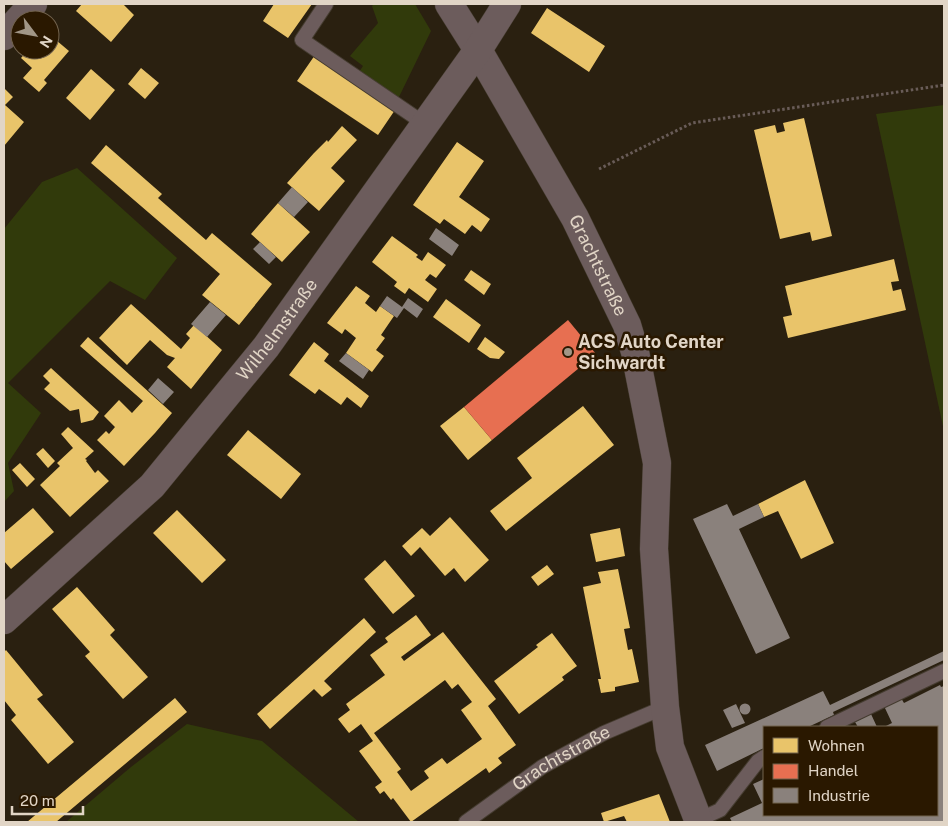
<svg xmlns="http://www.w3.org/2000/svg" width="948" height="826" font-family="'Public Sans',sans-serif">
	<style>
		.green { fill: #313a0b }
		.homes { fill: #e9c46a; fill-rule: evenodd }
		.shops { fill: #e76f51 }
		.industry { fill: #8a817c }
		.lines { fill: none; stroke-linecap: round; stroke-linejoin: round }
		.service-casing { stroke: #453c30; stroke-width: 16 }
		.minor-casing { stroke: #453c30; stroke-width: 29 }
		.path { stroke: #695c58; stroke-width: 3; stroke-dasharray: 2.5 2.5; stroke-linecap: butt }
		.service { stroke: #6c5c5c; stroke-width: 14 }
		.minor { stroke: #6c5c5c; stroke-width: 28 }
		.poi-dot { fill: #a19686; stroke: #2a1800; stroke-width: 2 }
		.labels { text-anchor: middle; stroke-width: 5; stroke-linejoin: round; paint-order: stroke }
		.street-label { font-size: 18px; fill: #e1d5c6; stroke: #2a1800 }
		.poi-label { font-size: 18px; font-weight: bold; fill: #e1d5c6; stroke: #2a1800; text-anchor: start }
	</style>
	<rect width="100%" height="100%" fill="#2a2010"/>
	<path class="green" d="M374,4H415L431,31L398,99L359,72L363,66L350,56L378,23L372,6Z
		M944,105V431L876,114Z
		M77,168L177,258L145,300L110,281L8,383L41,413L8,463L14,491L4,502V229L42,182Z
		M187,724L262,741L359,822H66L131,767Z"/>
	<path class="homes" d="M82,4H123L134,15L111,42L76,11Z
		M274,4H312L288,38L263,21Z
		M547,8L605,46L589,72L531,33Z
		M50,35L69,51L44,80L47,83L39,92L23,78L32,68L21,58L28,50H50Z
		M315,55L395,110L378,135L297,81Z
		M141,68L159,83L145,99L128,84Z
		M91,69L115,90L90,120L66,98Z
		M4,88L13,97L5,105L24,122L4,146Z
		M804,118L832,236L812,241L810,232L780,239L754,130L775,125L777,133L785,131L783,123Z
		M342,126L357,140L331,168L345,181L319,211L287,183L314,153L327,140L328,142Z
		M457,142L484,161L459,197L490,219L481,232L472,225L465,234L444,219L440,224L413,205Z
		M106,145L162,194L158,198L206,240L212,233L272,284L239,325L202,295L220,274L91,163Z
		M278,203L310,232L282,262L251,234Z
		M392,236L418,255L416,257L422,261L428,252L446,265L436,278L430,274L425,280L437,289L428,302L409,288L405,294L394,286L397,282L372,262Z
		M894,259L899,281L891,282L893,291L901,289L906,310L788,338L783,317L792,315L785,286Z
		M471,270L491,284L484,295L464,280Z
		M356,286L370,296L365,303L376,312L380,306L394,316L381,335L385,338L376,350L384,356L372,372L346,353L356,338L345,329L342,334L327,323Z
		M446,299L481,325L469,343L433,317Z
		M131,304L181,349L190,338L186,334L194,325L222,350L191,389L167,367L175,358L167,355L150,340L127,365L99,338Z
		M88,337L172,413L155,433L124,466L97,440L106,431L109,434L115,427L104,416L119,400L132,413L143,401L80,346Z
		M485,337L505,352L499,359L490,358L477,349Z
		M314,342L329,354L324,361L369,396L361,408L347,397L341,405L319,389L315,394L289,375Z
		M51,368L99,412L93,420L81,423L79,409L70,411L44,389L50,383L43,376Z
		M583,406L614,445L506,531L490,511L532,478L517,458Z
		M464,407L492,440L468,460L440,426Z
		M68,427L94,451L85,459L87,460L86,461L95,473L98,470L109,481L70,517L40,485L60,466L57,463L73,448L61,434Z
		M248,430L301,474L281,499L227,455Z
		M43,448L55,461L48,468L36,454Z
		M20,463L35,479L27,487L12,470Z
		M805,480L834,543L801,559L778,511L764,517L758,504Z
		M33,508L54,532L11,569L4,561V533Z
		M177,510L226,560L202,583L153,533Z
		M450,517L489,560L465,582L454,568L445,576L420,547L411,556L402,546L422,528L430,536Z
		M620,528L625,556L596,562L590,534Z
		M385,560L415,596L393,614L364,579Z
		M547,565L554,574L538,586L531,577Z
		M618,569L630,628L624,629L628,650L632,649L639,682L615,687V691L601,693L598,679H601L583,587L601,583L598,572Z
		M77,587L115,630L110,635L148,677L123,699L85,656L90,652L52,609Z
		M416,615L431,635L401,657L404,661L443,632L496,699L488,706L516,745L498,758L502,763L489,773L486,768L411,822L393,798L391,800L384,791L380,794L375,787L382,782L359,751L373,741L361,724L349,733L338,719L350,710L346,704L385,675L370,655L388,642L385,638ZM445,680L452,689L458,684L472,702L461,710L482,739L447,764L442,758L424,771L429,778L411,791L397,772L401,769L374,733Z
		M364,618L376,632L324,681L332,689L322,697L314,689L270,729L257,714Z
		M552,633L577,666L562,677L564,680L519,714L494,681L538,647L536,645Z
		M6,650L43,695L37,699L74,742L48,764L11,720L16,715L4,700V652Z
		M175,698L187,712L56,822H27Z
		M659,794L670,822H639L638,821L627,822L624,816L604,822L601,813Z"/>
	<path class="shops" d="M568,320L596,354L492,440L464,407Z"/>
	<path class="industry" d="M292,187L308,202L294,217L278,203Z
		M436,228L459,245L452,256L429,239Z
		M260,242L276,257L269,264L253,249Z
		M387,296L402,307L408,298L423,309L417,318L404,308L397,318L380,306Z
		M210,302L226,315L207,337L191,324Z
		M346,353L369,370L363,379L339,361Z
		M158,378L174,392L163,404L148,390Z
		M727,504L733,516L758,504L764,517L739,529L790,638L756,654L693,519Z
		M944,651V660L833,712L834,715L808,727H764V748L717,771L705,745L823,691L830,705Z
		M940,685L941,687L944,686V822H732L730,818L762,803L753,784L764,779V815H937V727H884L892,723L884,706L901,698L904,703Z
		M739.5 709a5.5 5.5 0 1 1 11 0a5.5 5.5 0 1 1-11 0Z
		M736,704L745,723L732,728L723,710Z
		M871,714L877,727H858L855,722Z"/>
	<g class="lines">
		<g class="service-casing">
			<g id="service">
				<path d="M326,4L302,40L425,124"/>
				<path d="M827,727L944,671"/>
				<path d="M698,820L720,810L758,761L764,757"/>
				<path id="s1" d="M466,822L542,767L604,733L665,707"/>
			</g>
		</g>
		<g class="minor-casing">
			<g id="minor">
				<path id="s2" d="M449,4L478,50L575,218L627,325L635,352L657,463L654,549L665,707L670,747L699,822"/>
				<path d="M4,36L33,4"/>
				<path id="s3" d="M4,620L152,486L266,347L478,50L507,4"/>
			</g>
		</g>
		<path class="path" d="M599,169L692,123L944,85"/>
		<use href="#service" class="service"/>
		<use href="#minor" class="minor"/>
	</g>
	<circle class="poi-dot" cx="568" cy="352" r="5"/>
	<g class="labels">
		<g class="street-label">
			<text dy="6" stroke="none"><textPath href="#s2" startOffset="301">Grachtstraße</textPath></text>
			<text dy="6" stroke="none"><textPath href="#s3" startOffset="400">Wilhelmstraße</textPath></text>
			<text dy="6" stroke="none"><textPath href="#s1" startOffset="115">Grachtstraße</textPath></text>
		</g>
		<g class="poi-label">
			<text x="578" y="348">ACS Auto Center<tspan x="578" dy="21">Sichwardt</tspan></text>
		</g>
	</g>
	<rect width="948" height="826" fill="none" stroke="#e1d5c6" stroke-width="10"/>
	<rect x="763" y="726" width="175" height="90" fill="#2a1800" stroke="#73644f"/>
	<rect x="773" y="738" width="25" height="15" fill="#e9c46a" stroke="#73644f"/>
	<text x="808" y="751" font-size="15" fill="#e1d5c6">Wohnen</text>
	<rect x="773" y="764" width="25" height="15" fill="#e76f51" stroke="#73644f"/>
	<text x="808" y="776" font-size="15" fill="#e1d5c6">Handel</text>
	<rect x="773" y="788" width="25" height="15" fill="#8a817c" stroke="#73644f"/>
	<text x="808" y="801" font-size="15" fill="#e1d5c6">Industrie</text>
	<g transform="translate(35 35) rotate(122)"><circle r="24" fill="#2a1800" stroke="#73644f"/>
	<path d="M0-4L9 19L0 12L-9 19Z" fill="#a19686"/>
	<text y="-8" font-size="14" font-weight="bold" text-anchor="middle" fill="#e1d5c6">N</text>
	</g>
	<path d="M12 806v8h71v-8" fill="none" stroke="#e1d5c6" stroke-width="2.5"/>
	<text x="20" y="806" font-size="15" fill="#e1d5c6" stroke="#2a1800" stroke-width="4" paint-order="stroke">20 m</text>
</svg>
